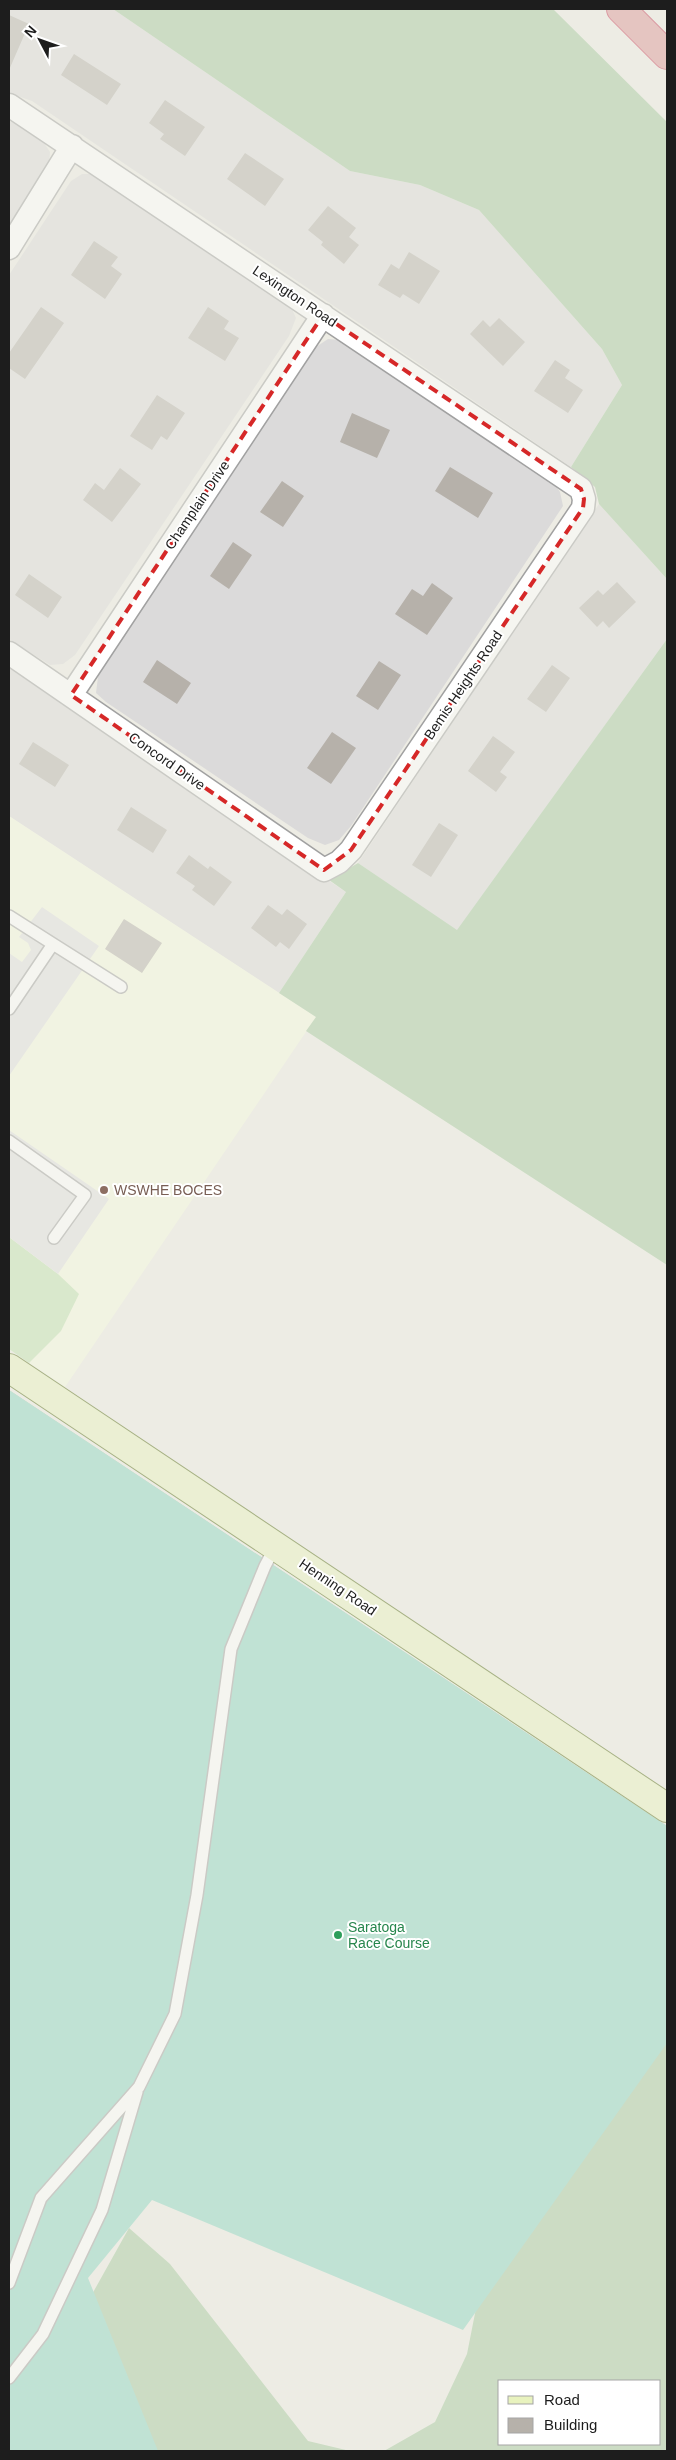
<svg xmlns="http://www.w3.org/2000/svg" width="676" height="2460" font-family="Helvetica,sans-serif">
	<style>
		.residential { fill: #dbdada }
		.education { fill: #f7fbdf }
		.grass { fill: #c1e2b0 }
		.forest { fill: #a4c89e; fill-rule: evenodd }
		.pitch { fill: #8bd4c2 }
		.parking { fill: #e1e1e1 }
		.building { fill: #b6b1aa }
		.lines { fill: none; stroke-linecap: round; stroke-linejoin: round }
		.lane-casing { stroke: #a1a1a1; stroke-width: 14 }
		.street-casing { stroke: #a1a1a1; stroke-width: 25 }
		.secondary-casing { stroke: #526811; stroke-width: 30 }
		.highway-casing { stroke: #c53754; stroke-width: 30 }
		.lane { stroke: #fff; stroke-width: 11 }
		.street { stroke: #fff; stroke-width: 22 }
		.secondary { stroke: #e8f2be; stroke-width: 28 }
		.highway { stroke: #dc9498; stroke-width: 28 }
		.marked { fill: none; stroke: #d62828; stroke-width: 4; stroke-dasharray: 10 6; stroke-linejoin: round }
		.education-dot { fill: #8d6e63; stroke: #fff; stroke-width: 2 }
		.leisure-dot { fill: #2e9e5b; stroke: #fff; stroke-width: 2 }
		.labels { text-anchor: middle; stroke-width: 4; stroke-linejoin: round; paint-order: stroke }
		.street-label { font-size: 14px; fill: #1d1d1d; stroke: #fff }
		.education-label { font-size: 14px; fill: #785e54; stroke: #fff; text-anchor: start }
		.leisure-label { font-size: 14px; fill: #27864d; stroke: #fff; text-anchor: start }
	</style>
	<rect width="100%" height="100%" fill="#edece4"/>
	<path class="residential" d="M9,9H113L350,171L420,185L479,210L602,349L622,385L571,467L32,101L9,93Z
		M9,121L38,134L50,152L49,164L9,227Z
		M82,174H92L105,181L291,307L296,318L289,336L75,655L63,664L50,665L9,639V275L71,181Z
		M328,339L340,340L553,482L560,492L563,506L351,826L339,840L325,845L308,838L106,702L96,693L99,669L108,654L316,347Z
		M599,504L667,579V639L457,931L358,863Z
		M9,668L346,892L279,993L9,816Z"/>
	<path class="education" d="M9,816L316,1017L65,1387L9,1349Z"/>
	<path class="grass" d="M9,1237L58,1274L79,1294L61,1331L29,1363L9,1349Z"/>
	<path class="forest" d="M113,9H553L667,122V579L599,504L595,487L571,467L622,385L602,349L479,210L420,185L350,171Z
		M667,639V1265L306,1031L316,1017L279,993L346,892L322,875L343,872L358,863L457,930Z
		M9,1390L667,1826V2451H384L435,2422L467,2354L495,2212ZM500,2381H660V2444H500Z
		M129,2228L170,2264L308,2441L350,2451H98L62,2348Z"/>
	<path class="pitch" d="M9,1390L667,1826V2043L463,2330L152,2200L88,2278L158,2451H9Z"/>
	<path class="parking" d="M42,907L99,946L9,1076V953L22,962L31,950L28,943L19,937Z
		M9,1130L109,1199L58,1274L9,1237Z"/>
	<path class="building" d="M9,15L29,24L9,70Z
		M74,54L121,84L107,105L61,75Z
		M165,100L205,127L185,156L160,139L164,134L149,123Z
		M245,153L284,179L265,206L227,179Z
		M328,206L356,228L349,237L359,245L344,264L321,245L323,242L308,230Z
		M94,241L118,257L111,266L122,274L105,299L71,275Z
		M409,252L440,271L419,304L403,294L400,298L378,285L391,264L399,269Z
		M41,307L64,323L25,379L9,368V353Z
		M208,307L229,321L224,329L239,338L225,361L188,338Z
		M499,318L525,342L503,366L470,334L483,320L490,327Z
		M555,360L570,370L565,378L583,390L568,413L534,391Z
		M157,395L185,413L167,440L161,436L152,450L130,436Z
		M352,413L390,430L377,458L340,442Z
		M450,467L493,493L478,518L435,491Z
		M120,468L141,484L112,522L83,500L95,483L104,490Z
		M282,481L304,496L283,527L260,512Z
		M233,542L252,555L229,589L210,576Z
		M29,574L62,597L48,618L15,595Z
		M617,582L636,602L609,628L603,621L597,627L579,608L598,590L603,595Z
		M432,583L453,598L427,635L395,614L412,589L423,596Z
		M157,660L191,683L177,704L143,682Z
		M379,661L401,675L378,710L356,696Z
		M552,665L570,678L546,712L527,699Z
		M332,732L356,748L331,784L307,768Z
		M493,736L515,752L500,772L507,777L496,792L468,771Z
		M33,742L69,765L55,787L19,764Z
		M131,807L167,830L153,853L117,830Z
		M439,823L458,835L431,877L412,865Z
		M189,855L208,869L210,866L232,882L214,906L192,890L195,886L176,873Z
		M268,905L282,915L287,909L307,924L289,949L280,942L276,947L251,928Z
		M124,919L162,943L142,973L105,949Z"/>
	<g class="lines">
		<g class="lane-casing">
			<path id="lane" d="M9,916L53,944L9,1009
				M53,944L121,987
				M9,1141L85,1195L54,1238
				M9,2283L41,2198L139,2087L175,2014L197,1895L231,1649L265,1566L276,1545
				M9,2378L43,2334L102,2210L137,2092"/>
		</g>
		<g class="street-casing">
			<path id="street" d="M9,105L581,489L584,499L583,508L351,850L339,862L324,870L9,653
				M9,248L72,146
				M71,695L323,315"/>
		</g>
		<g class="secondary-casing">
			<path id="secondary" d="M9,1368L667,1808"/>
		</g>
		<g class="highway-casing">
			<path id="highway" d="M621,9L667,55"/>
		</g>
		<use href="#lane" class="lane"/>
		<use href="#street" class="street"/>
		<use href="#secondary" class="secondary"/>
		<use href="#highway" class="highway"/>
	</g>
	<path d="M0 0H676V2460H0ZM323,315L581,489L584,499L583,508L351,850L324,870L71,695Z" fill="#edece4" fill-opacity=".55" fill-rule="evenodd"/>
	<path class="marked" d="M323,315L581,489L584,499L583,508L351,850L324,870L71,695Z"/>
	<circle class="education-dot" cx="104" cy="1190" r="5"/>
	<circle class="leisure-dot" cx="338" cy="1935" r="5"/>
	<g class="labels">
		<g class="street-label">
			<text transform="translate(295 296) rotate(34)" y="5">Lexington Road</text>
			<text transform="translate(197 505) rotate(-56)" y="5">Champlain Drive</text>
			<text transform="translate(463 685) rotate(-56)" y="5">Bemis Heights Road</text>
			<text transform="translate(167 761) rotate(35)" y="5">Concord Drive</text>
			<text transform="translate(338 1587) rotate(34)" y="5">Henning Road</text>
		</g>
		<g class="education-label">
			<text x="114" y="1195">WSWHE BOCES</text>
		</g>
		<g class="leisure-label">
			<text x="348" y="1932">Saratoga<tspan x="348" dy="16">Race Course</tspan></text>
		</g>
	</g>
	<rect width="676" height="2460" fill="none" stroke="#1d1d1d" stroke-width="20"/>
	<rect x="498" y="2380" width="162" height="65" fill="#ffffff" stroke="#a5a5a5"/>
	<rect x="508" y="2396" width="25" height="8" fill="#e8f2be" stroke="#a5a5a5"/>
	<text x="544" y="2405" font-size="15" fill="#1d1d1d">Road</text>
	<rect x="508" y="2418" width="25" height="15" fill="#b6b1aa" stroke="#a5a5a5"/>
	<text x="544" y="2430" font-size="15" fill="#1d1d1d">Building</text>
	<g transform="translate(40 40) rotate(311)" stroke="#ffffff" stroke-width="4" paint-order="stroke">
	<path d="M0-4L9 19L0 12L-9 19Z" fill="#1d1d1d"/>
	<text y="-8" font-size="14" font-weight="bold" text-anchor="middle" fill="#1d1d1d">N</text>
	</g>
</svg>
